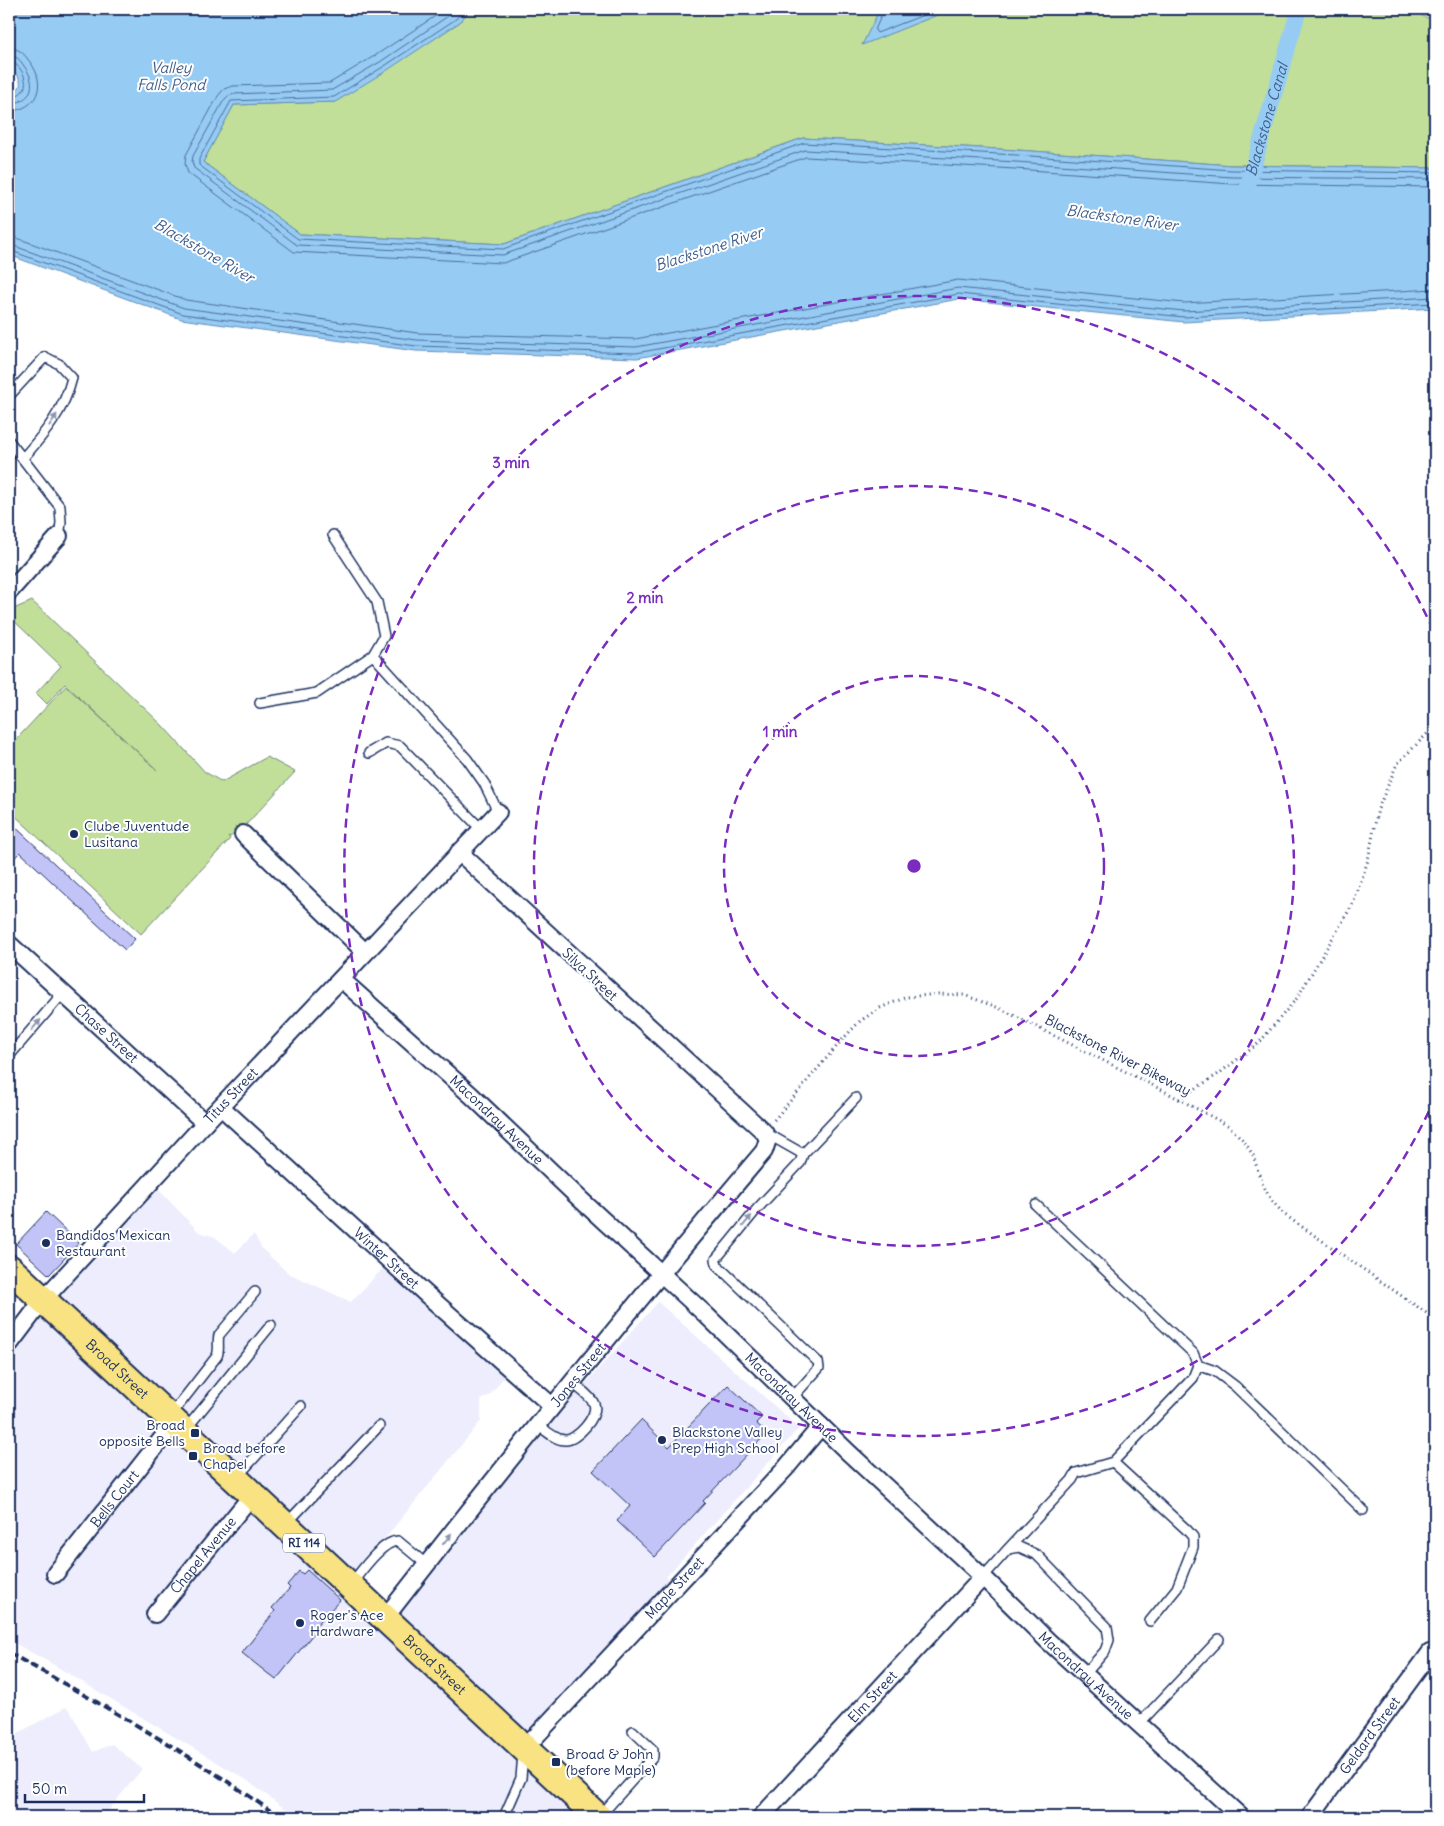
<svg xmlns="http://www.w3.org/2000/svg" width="1444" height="1826" font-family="Delius,sans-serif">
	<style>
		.built { fill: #ededfd }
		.green { fill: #c1df98; stroke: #6e877b }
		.water { fill: #96cbf4; stroke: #658db8 }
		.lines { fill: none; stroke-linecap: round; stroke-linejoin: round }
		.shore { stroke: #4c6d9a; stroke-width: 1 }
		.canal { stroke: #96cbf4; stroke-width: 16 }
		.building { fill: #c2c4f7; stroke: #1b2f5e }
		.lane-casing { stroke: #1b2f5e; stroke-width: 12 }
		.street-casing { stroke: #1b2f5e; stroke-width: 20 }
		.primary-casing { stroke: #1b2f5e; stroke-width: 30 }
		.path { stroke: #1b2f5e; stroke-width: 3; stroke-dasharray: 1 4; stroke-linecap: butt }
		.lane { stroke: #fff; stroke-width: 9 }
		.street { stroke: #fff; stroke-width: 16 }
		.primary { stroke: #f8e281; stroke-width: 26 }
		.rail { stroke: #1b2f5e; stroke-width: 4; stroke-dasharray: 8 4; stroke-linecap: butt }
		.oneway { fill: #8d97ae }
		.ring { fill: none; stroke: #7b2cbf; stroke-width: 2.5; stroke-dasharray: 9 6 }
		.poi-dot { fill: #1b2f5e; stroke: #fff; stroke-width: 2 }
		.labels { text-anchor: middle; stroke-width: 4; stroke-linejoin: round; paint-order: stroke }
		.shield { fill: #fff; stroke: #5f6d8e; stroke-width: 1 }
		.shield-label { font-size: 12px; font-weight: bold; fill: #1b2f5e }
		.poi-label { font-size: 14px; fill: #1b2f5e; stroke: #fff; text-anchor: start }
		.street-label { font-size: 14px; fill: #1b2f5e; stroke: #fff }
		.water-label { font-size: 15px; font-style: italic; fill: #405e8b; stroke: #fff }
		.centre { fill: #7b2cbf; stroke: #fff; stroke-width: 2.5 }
		.ring-label { font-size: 15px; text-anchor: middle; font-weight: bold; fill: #7b2cbf; stroke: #fff; stroke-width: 4; stroke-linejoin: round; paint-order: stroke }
	</style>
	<rect width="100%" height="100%" fill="#fff"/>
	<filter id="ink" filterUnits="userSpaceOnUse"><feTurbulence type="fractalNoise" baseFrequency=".02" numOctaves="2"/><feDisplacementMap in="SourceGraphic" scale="10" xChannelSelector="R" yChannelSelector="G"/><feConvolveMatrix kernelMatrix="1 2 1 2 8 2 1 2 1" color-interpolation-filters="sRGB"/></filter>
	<g filter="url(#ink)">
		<path class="built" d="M155,1186L199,1232L215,1237L235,1253L254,1234L262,1249L288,1273L351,1302L388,1263L510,1369L490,1395L481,1400V1421L350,1581L380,1614L658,1302L799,1428L666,1577L675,1584L526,1745L598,1817H296L245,1779L54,1665L9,1640V1337Z
			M66,1707L70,1711L93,1752L112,1744L142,1769L103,1817H9V1738Z"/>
		<path class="green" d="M470,9H880L863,44L952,9H1406L1435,21V168L1232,165L1017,150L803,138L504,244L300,234L203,162L234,105L335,102L460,22Z
			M32,601L162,725L205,772L222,782L267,757L295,772L243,828L230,837L228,836L230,839L141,934L9,810V747L66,686L157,770L65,684L47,704L36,693L61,666L9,616V611Z"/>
		<path class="water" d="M9,9H470L460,22L386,71L335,102L234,105L203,162L300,234L504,244L803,138L1017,150L1232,165L1435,168V308L1184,322L959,299L637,358L416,351L181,319L9,255V93C29,89 18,74 9,65Z
			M880,9H952L862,45Z"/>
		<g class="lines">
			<path class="shore" d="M446,9L376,55L330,83L233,86L224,89L218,96L186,155L185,164L188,173L294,252L503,263L806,157L1015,169L1232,184L1435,187
				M456,9L451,14L380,62L332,90L234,94L228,96L224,100L193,156L192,162L194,168L297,245L503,255L805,150L1016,162L1232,177L1435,179
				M464,9L456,19L383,67L334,97L231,101L199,159V165L298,239L503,249L804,143L1016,155L1232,170L1435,173
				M884,9L875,30L877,33L939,9
				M9,48C20,48 24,54 30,62C47,84 38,110 9,111
				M9,55C17,56 20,60 24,66C38,84 32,102 9,104
				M9,61C24,64 37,95 9,97
				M9,236L17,238L186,300L417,333L635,339L958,280L1184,303L1435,289
				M9,244L184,308L417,340L636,347L958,288L1184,311L1435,297
				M9,250L183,314L416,346L636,353L959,294L1184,317L1435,303"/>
			<path class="canal" id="s1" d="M1248,185L1299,9"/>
		</g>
		<path class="building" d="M9,821L135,939L125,950L20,852L9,864Z
			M46,1212L79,1243L49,1275L16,1244Z
			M728,1385L762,1417L756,1423L767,1433L703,1501L705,1503L655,1557L617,1521L630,1506L593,1471L641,1420L669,1447Z
			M307,1570L340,1600L310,1632L313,1634L276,1680L242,1653L275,1611L272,1608L290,1588L287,1585L299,1571L303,1574Z"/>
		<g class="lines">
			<g class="lane-casing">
				<path id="lane" d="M9,396L45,357L59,364L72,378C64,411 45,433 23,458
					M9,441L60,507L61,523L59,536
					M333,535L377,602L384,636L373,655
					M260,703L317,693L373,655L467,759L484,783L498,812
					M369,753L386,743L400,746L481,829
					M9,1056L63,993
					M766,1133L803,1154
					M1036,1205L1193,1353L1198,1365L1193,1378L1113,1462
					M1198,1365L1215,1371L1235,1386L1363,1510
					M792,1398L819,1368L818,1362L717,1265L716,1259L757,1209L800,1163L803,1154L856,1098
					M171,1415L217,1356C220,1350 217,1342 219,1335L255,1292
					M537,1424C545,1430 555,1440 565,1440C576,1441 599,1416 594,1404C591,1396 578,1388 572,1382
					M186,1429L271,1325
					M236,1478L301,1406
					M286,1524L379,1426
					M1008,1549L1072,1480L1076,1473L1113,1462L1187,1530L1193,1537V1547L1177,1588L1150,1621
					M983,1577L1008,1549L1019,1547L1037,1555L1107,1627L1109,1640L1105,1651L1085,1674
					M351,1584C361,1572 382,1541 398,1541L427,1565
					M1139,1724L1219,1639
					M504,1817L521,1778L523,1753
					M599,1817L653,1757V1750L633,1731"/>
			</g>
			<g class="street-casing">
				<g id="street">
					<path d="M9,592L59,536"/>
					<path d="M243,834L365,952"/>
					<path id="s2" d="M9,944L205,1123"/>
					<path id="s3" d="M341,979L471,1095L580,1199L705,1314L848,1452L983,1577L1048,1641L1241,1817"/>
					<path id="s4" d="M221,1107L426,1294L552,1406"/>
					<path id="s5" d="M9,1345L43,1300L205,1123L498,812"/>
					<path id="s6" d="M55,1574L175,1422"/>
					<path id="s7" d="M155,1614L253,1494"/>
					<path id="s8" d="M384,1619C508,1460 634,1304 764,1151L768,1139L764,1132L459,852"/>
					<path id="s9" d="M525,1748L785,1469L821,1426"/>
					<path id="s10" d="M761,1817L983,1577"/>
					<path id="s11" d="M1310,1817L1430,1653"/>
					<path d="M1434,1817L1435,1815"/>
				</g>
			</g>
			<g class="primary-casing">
				<g id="primary">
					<path id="s12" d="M9,1268L598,1817"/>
				</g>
			</g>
			<path class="path" d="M1179,1099L1217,1075L1259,1043L1297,998L1354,902L1368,860L1378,809L1397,764L1435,726
				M774,1120L842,1040L860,1021L880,1008L907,997L938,994L964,995L999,1008L1162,1090L1229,1126L1244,1141L1253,1155L1261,1181L1271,1200L1285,1215L1435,1319"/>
			<use href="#lane" class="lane"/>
			<use href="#street" class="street"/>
			<use href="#primary" class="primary"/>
			<path class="rail" d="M9,1653C101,1704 193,1755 279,1817"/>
		</g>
		<defs><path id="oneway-solid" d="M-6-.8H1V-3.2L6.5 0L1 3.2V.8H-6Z" transform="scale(1.25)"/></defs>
		<g class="oneway">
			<use href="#oneway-solid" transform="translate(53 420) rotate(-57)"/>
			<use href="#oneway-solid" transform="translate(36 1025) rotate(-49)"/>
			<use href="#oneway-solid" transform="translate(747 1221) rotate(-51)"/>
			<use href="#oneway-solid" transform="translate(447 1539) rotate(-52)"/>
		</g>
	</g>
	<g class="ring">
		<circle cx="914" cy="866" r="190"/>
		<circle cx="914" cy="866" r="380"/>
		<path d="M1435 1098A570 570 0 1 1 1435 634"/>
	</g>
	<g class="poi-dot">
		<circle cx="74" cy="834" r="5"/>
		<circle cx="46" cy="1243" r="5"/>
		<rect x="190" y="1428" width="10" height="10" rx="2.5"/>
		<circle cx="662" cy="1440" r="5"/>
		<rect x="188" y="1451" width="10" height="10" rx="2.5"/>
		<circle cx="300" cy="1623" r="5"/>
		<rect x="551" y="1757" width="10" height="10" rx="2.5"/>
	</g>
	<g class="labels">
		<rect class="shield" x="283" y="1533.5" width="42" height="19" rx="4"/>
		<g class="shield-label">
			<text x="304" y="1547">RI 114</text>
		</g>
		<g class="poi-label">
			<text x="84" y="831">Clube Juventude<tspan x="84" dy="16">Lusitana</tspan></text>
			<text x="56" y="1240">Bandidos Mexican<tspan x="56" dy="16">Restaurant</tspan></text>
			<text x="185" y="1430" text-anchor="end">Broad<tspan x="185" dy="16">opposite Bells</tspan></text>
			<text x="672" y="1437">Blackstone Valley<tspan x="672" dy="16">Prep High School</tspan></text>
			<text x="203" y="1453">Broad before<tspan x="203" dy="16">Chapel</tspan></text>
			<text x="310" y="1620">Roger's Ace<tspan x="310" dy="16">Hardware</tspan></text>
			<text x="566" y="1759">Broad &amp; John<tspan x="566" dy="16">(before Maple)</tspan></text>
		</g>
		<g class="street-label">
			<text transform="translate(590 974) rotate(43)" y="5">Silva Street</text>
			<text dy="5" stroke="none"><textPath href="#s2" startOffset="132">Chase Street</textPath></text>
			<text transform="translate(1118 1055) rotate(27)" y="5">Blackstone River Bikeway</text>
			<text dy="5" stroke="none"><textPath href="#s5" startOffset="334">Titus Street</textPath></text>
			<text dy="5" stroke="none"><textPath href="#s3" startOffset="210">Macondray Avenue</textPath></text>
			<text dy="5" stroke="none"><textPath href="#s4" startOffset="224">Winter Street</textPath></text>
			<text dy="5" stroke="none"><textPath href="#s12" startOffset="148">Broad Street</textPath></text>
			<text dy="5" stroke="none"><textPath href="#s8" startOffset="312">Jones Street</textPath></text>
			<text dy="5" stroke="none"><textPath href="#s3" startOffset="615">Macondray Avenue</textPath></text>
			<text dy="5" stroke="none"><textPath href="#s6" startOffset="96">Bells Court</textPath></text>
			<text dy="5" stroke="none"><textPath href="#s7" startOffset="76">Chapel Avenue</textPath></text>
			<text dy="5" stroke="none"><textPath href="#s9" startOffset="219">Maple Street</textPath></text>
			<text dy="5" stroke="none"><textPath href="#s12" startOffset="582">Broad Street</textPath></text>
			<text dy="5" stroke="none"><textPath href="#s3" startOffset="1020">Macondray Avenue</textPath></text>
			<text dy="5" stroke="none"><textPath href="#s10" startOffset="164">Elm Street</textPath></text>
			<text dy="5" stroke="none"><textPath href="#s11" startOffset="101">Geldard Street</textPath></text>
		</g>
		<g class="water-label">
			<text x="171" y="73">Valley<tspan x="171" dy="17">Falls Pond</tspan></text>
			<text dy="5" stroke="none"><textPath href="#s1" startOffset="68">Blackstone Canal</textPath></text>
			<text transform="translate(1122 218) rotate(8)" y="5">Blackstone River</text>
			<text transform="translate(709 249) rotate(-18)" y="5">Blackstone River</text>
			<text transform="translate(204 251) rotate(30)" y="5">Blackstone River</text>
		</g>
	</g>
	<circle cx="914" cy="866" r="8" class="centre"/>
	<g class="ring-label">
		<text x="511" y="468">3 min</text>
		<text x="645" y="603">2 min</text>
		<text x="780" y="737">1 min</text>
	</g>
	<rect width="1444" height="1826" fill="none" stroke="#fff" stroke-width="30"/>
	<rect x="15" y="15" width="1414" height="1796" fill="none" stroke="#1b2f5e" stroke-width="2" filter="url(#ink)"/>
	<path d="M25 1794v8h119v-8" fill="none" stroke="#1b2f5e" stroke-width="2.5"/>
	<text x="32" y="1794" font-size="15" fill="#1b2f5e" stroke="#ffffff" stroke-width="4" paint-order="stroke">50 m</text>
</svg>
